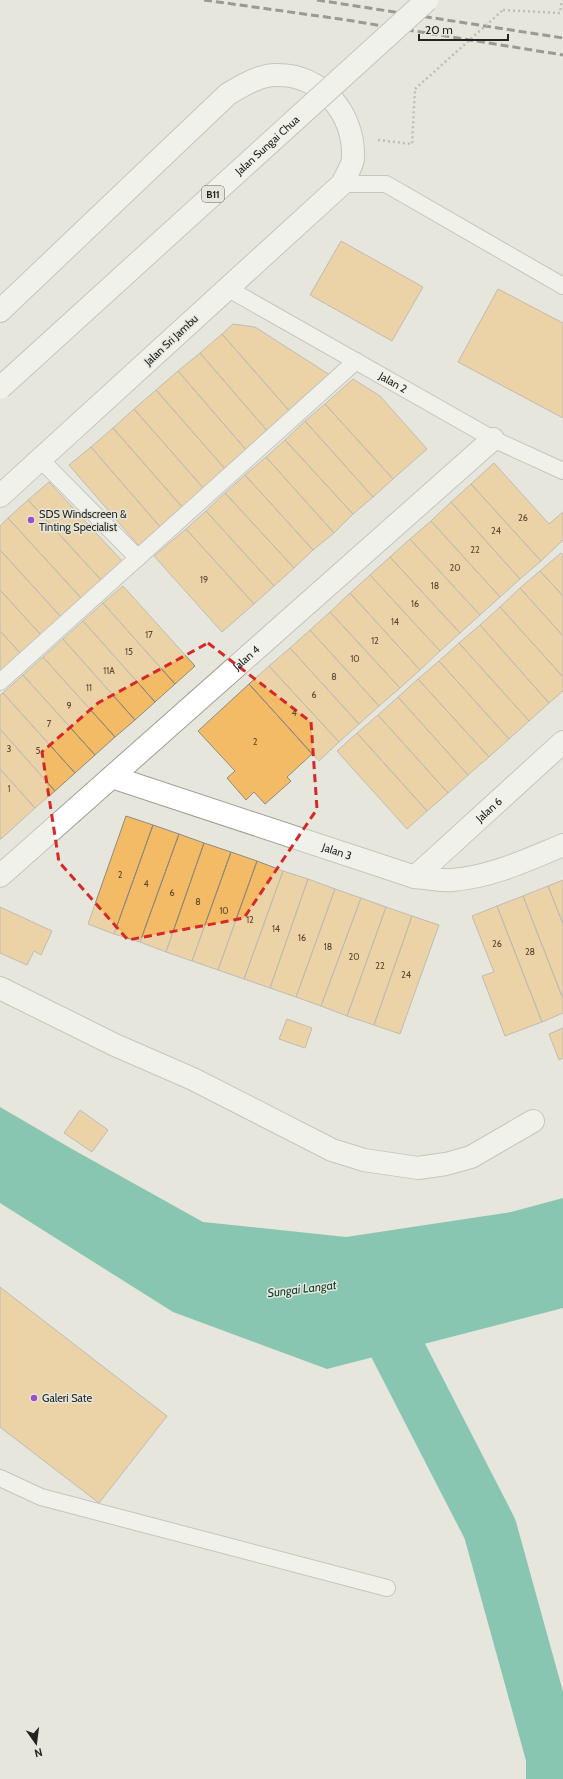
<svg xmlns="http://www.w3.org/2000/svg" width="563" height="1779" font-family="Cabin,sans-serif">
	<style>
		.water { fill: #1aa07c }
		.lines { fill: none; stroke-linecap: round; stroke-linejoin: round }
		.river { stroke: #1aa07c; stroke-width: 54 }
		.building { fill: #f4bb67; stroke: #8f8981 }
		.lane-casing { stroke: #9f9f95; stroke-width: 18 }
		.street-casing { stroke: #9f9f95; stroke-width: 24 }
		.path { stroke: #8e8e86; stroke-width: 2.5; stroke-dasharray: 2 3; stroke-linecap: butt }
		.lane { stroke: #fff; stroke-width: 16 }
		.street { stroke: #fff; stroke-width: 22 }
		.rail { stroke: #3f3f3a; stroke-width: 3; stroke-dasharray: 8 4; stroke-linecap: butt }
		.primary-bridge-casing { stroke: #9f9f95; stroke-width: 24; stroke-linecap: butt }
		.path-bridge { stroke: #8e8e86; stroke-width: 2.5; stroke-dasharray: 2 3; stroke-linecap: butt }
		.primary-bridge { stroke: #fff; stroke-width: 22 }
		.marked { fill: none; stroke: #d62828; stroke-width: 3; stroke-dasharray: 8 5; stroke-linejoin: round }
		.poi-dot { fill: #9a51c4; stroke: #e6e6dc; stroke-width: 1.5 }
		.labels { text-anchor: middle; stroke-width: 3; stroke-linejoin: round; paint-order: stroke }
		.number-label { font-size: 9px; fill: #574931 }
		.shield { fill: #e6e6dc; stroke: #5e5e58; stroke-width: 1 }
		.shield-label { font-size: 10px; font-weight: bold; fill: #23231f }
		.street-label { font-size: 11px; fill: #23231f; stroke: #e6e6dc }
		.poi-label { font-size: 11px; fill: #23231f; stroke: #e6e6dc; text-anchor: start }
		.water-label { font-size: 12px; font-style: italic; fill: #0e4232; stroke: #e6e6dc }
	</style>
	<rect width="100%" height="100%" fill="#e6e6dc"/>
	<path class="water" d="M0,1107L72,1149L203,1222L346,1237L511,1212L563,1198V1308L327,1369L173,1312L0,1203Z"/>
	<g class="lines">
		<path class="river" d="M364,1284L490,1529L553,1757V1779"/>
	</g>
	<path class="building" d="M341,241L423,287L392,341L310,295Z
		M498,289L563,323V418L458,362Z
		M233,324L255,327L333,377L292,414L222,334Z
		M222,334L292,414L270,434L200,353Z
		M200,353L270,434L248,452L178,371Z
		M178,371L248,452L227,471L156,390Z
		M353,379L380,396L427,449L393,479L325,404Z
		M156,390L227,471L205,490L134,409Z
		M325,404L393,479L373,497L305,421Z
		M134,409L205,490L183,508L113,428Z
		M305,421L373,497L353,514L285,440Z
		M113,428L183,508L161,528L91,447Z
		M285,440L353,514L334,533L266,457Z
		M91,447L161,528L139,546L69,465Z
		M266,457L334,533L313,550L245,475Z
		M494,463L549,524L563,512V540L541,561L471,484Z
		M245,475L313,550L294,568L225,493Z
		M49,482L123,562L102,581L28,500Z
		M471,484L541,561L520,579L451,502Z
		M225,493L294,568L274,586L206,511Z
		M28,500L102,581L82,599L8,518Z
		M451,502L520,579L500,597L431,521Z
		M206,511L274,586L254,604L186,529Z
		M8,518L82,599L61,617L0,550V526Z
		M431,521L500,597L480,615L410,539Z
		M186,529L254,604L222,632L154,556Z
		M410,539L480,615L460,633L390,557Z
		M0,550L61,617L41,635L0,590Z
		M561,553L563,555V596L540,571Z
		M390,557L460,633L440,651L370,575Z
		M540,571L563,596V636L520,588Z
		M370,575L440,651L420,670L350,593Z
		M123,586L195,666L175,684L103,603Z
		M520,588L563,636V677L500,607Z
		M0,590L41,635L21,654L0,631Z
		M350,593L420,670L400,688L330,612Z
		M103,603L175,684L155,702L83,621Z
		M500,607L563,677V691L549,703L480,625Z
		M330,612L400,688L379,706L310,630Z
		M83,621L155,702L135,720L63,639Z
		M480,625L549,703L529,721L459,643Z
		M310,630L379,706L359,724L290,648Z
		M0,631L21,654L1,672L0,671Z
		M63,639L135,720L115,737L43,657Z
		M459,643L529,721L509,739L439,661Z
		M290,648L359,724L339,742L269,666Z
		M43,657L115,737L95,755L23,675Z
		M439,661L509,739L489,757L418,679Z
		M269,666L339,742L319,761L249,684Z
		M23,675L95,755L75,773L3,693Z
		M418,679L489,757L468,775L398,697Z
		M249,684L312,754L287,777L291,781L265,804L254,792L246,800L227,778L235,771L198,731Z
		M3,693L75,773L55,791L0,729V695Z
		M398,697L468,775L448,793L378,715Z
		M378,715L448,793L427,811L357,733Z
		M0,729L55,791L35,808L0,769Z
		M357,733L427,811L407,829L337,751Z
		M0,769L35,808L1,839H0Z
		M126,816L153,825L114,934L88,924Z
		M153,825L179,834L140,942L114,934Z
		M179,834L204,843L166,952L140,942Z
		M204,843L231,852L192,961L166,952Z
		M231,852L257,861L218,970L192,961Z
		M257,861L283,871L244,979L218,970Z
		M283,871L308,879L270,988L244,979Z
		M308,879L335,889L296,997L270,988Z
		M563,880V924L548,886Z
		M548,886L563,924V999L523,896Z
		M335,889L361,898L321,1006L296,997Z
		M523,896L563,999V1013L542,1022L497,906Z
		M361,898L386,907L347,1016L321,1006Z
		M497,906L542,1022L505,1036L482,976L494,972L472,916Z
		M0,907L52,931L41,955L34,951L27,965L0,953Z
		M386,907L412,916L374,1025L347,1016Z
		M412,916L439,925L400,1034L374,1025Z
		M287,1019L312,1028L305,1048L279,1039Z
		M563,1028V1058L559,1060L549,1034Z
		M80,1110L108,1130L92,1152L64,1133Z
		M0,1287L167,1416L99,1503L0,1427Z"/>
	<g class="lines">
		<g class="lane-casing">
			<g id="lane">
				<path d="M342,184H386L563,286"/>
				<path id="s1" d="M227,288L493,439L563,471"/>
				<path d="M40,459L138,558"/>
				<path d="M0,682L356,361"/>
				<path d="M0,1478L41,1497L387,1588"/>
			</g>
		</g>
		<g class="street-casing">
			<g id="street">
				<path d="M0,311L228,94C242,86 259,75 276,75C322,74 355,114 353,159C352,167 345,177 342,184L0,496"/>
				<path id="s2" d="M112,777L415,877C427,878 440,881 452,880C491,877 527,860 563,845"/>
				<path id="s3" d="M0,876L493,439"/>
				<path id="s4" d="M415,877L563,742"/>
				<path d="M0,988L115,1045L193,1079L332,1150L364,1160L418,1168L446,1164L471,1157L533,1121"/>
			</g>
		</g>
		<path class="path" d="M503,10L560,13L562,0
			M378,140L412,144L415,89"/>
		<use href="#lane" class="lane"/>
		<use href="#street" class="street"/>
		<path class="rail" d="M204,0L340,19L563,55
			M317,0L563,38"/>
		<g class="primary-bridge-casing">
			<g id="primary-bridge">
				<path id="s5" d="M0,388L427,0"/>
			</g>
		</g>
		<path class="path-bridge" d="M415,89L503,10"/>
		<use href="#primary-bridge" class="primary-bridge"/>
	</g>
	<path d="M0 0H563V1779H0ZM208,643L311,722L317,809L244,918L128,940L59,862L42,752L98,703Z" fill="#e6e6dc" fill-opacity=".55" fill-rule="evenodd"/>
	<path class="marked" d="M208,643L311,722L317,809L244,918L128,940L59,862L42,752L98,703Z"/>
	<g class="poi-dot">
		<circle cx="31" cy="520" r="4"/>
		<circle cx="34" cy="1398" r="4"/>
	</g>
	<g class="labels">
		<g class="number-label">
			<text x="523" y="521">26</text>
			<text x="496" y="534">24</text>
			<text x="475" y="553">22</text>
			<text x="455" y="571">20</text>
			<text x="204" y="583">19</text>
			<text x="435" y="589">18</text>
			<text x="415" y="607">16</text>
			<text x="395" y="625">14</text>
			<text x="149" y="638">17</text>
			<text x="375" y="644">12</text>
			<text x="129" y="655">15</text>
			<text x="355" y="662">10</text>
			<text x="109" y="674">11A</text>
			<text x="334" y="680">8</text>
			<text x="89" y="691">11</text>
			<text x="314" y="698">6</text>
			<text x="69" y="709">9</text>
			<text x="294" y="716">4</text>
			<text x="49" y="727">7</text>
			<text x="255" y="745">2</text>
			<text x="9" y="752">3</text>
			<text x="38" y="754">5</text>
			<text x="9" y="792">1</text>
			<text x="120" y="878">2</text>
			<text x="146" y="887">4</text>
			<text x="172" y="896">6</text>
			<text x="198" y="905">8</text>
			<text x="224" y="914">10</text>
			<text x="250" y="923">12</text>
			<text x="276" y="932">14</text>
			<text x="302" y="941">16</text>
			<text x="497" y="947">26</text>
			<text x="328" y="950">18</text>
			<text x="530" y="955">28</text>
			<text x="354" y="960">20</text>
			<text x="380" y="969">22</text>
			<text x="406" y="978">24</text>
		</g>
		<rect class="shield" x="202" y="186" width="22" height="16" rx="3"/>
		<g class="shield-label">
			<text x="213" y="198">B11</text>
		</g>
		<g class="street-label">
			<text dy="4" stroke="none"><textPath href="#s5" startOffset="361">Jalan Sungai Chua</textPath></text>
			<text transform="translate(171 340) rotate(-43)" y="4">Jalan Sri Jambu</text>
			<text dy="4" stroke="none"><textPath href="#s1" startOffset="191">Jalan 2</textPath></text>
			<text dy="4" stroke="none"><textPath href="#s3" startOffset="329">Jalan 4</textPath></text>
			<text dy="4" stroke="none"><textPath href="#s4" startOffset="100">Jalan 6</textPath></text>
			<text dy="4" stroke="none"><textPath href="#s2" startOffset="237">Jalan 3</textPath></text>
		</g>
		<g class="poi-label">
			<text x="39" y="518">SDS Windscreen &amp;<tspan x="39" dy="13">Tinting Specialist</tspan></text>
			<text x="42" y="1402">Galeri Sate</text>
		</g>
		<g class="water-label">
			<text transform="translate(302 1289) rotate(-7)" y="4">Sungai Langat</text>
		</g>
	</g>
	<g transform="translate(36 1743) rotate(166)" stroke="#e6e6dc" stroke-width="3" paint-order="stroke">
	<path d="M0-3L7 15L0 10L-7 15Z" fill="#23231f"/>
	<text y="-6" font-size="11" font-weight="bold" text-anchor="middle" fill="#23231f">N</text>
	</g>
	<path d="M419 34v6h89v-6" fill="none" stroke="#23231f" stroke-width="2"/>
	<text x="425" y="34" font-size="12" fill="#23231f" stroke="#e6e6dc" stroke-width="3" paint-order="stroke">20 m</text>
</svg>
